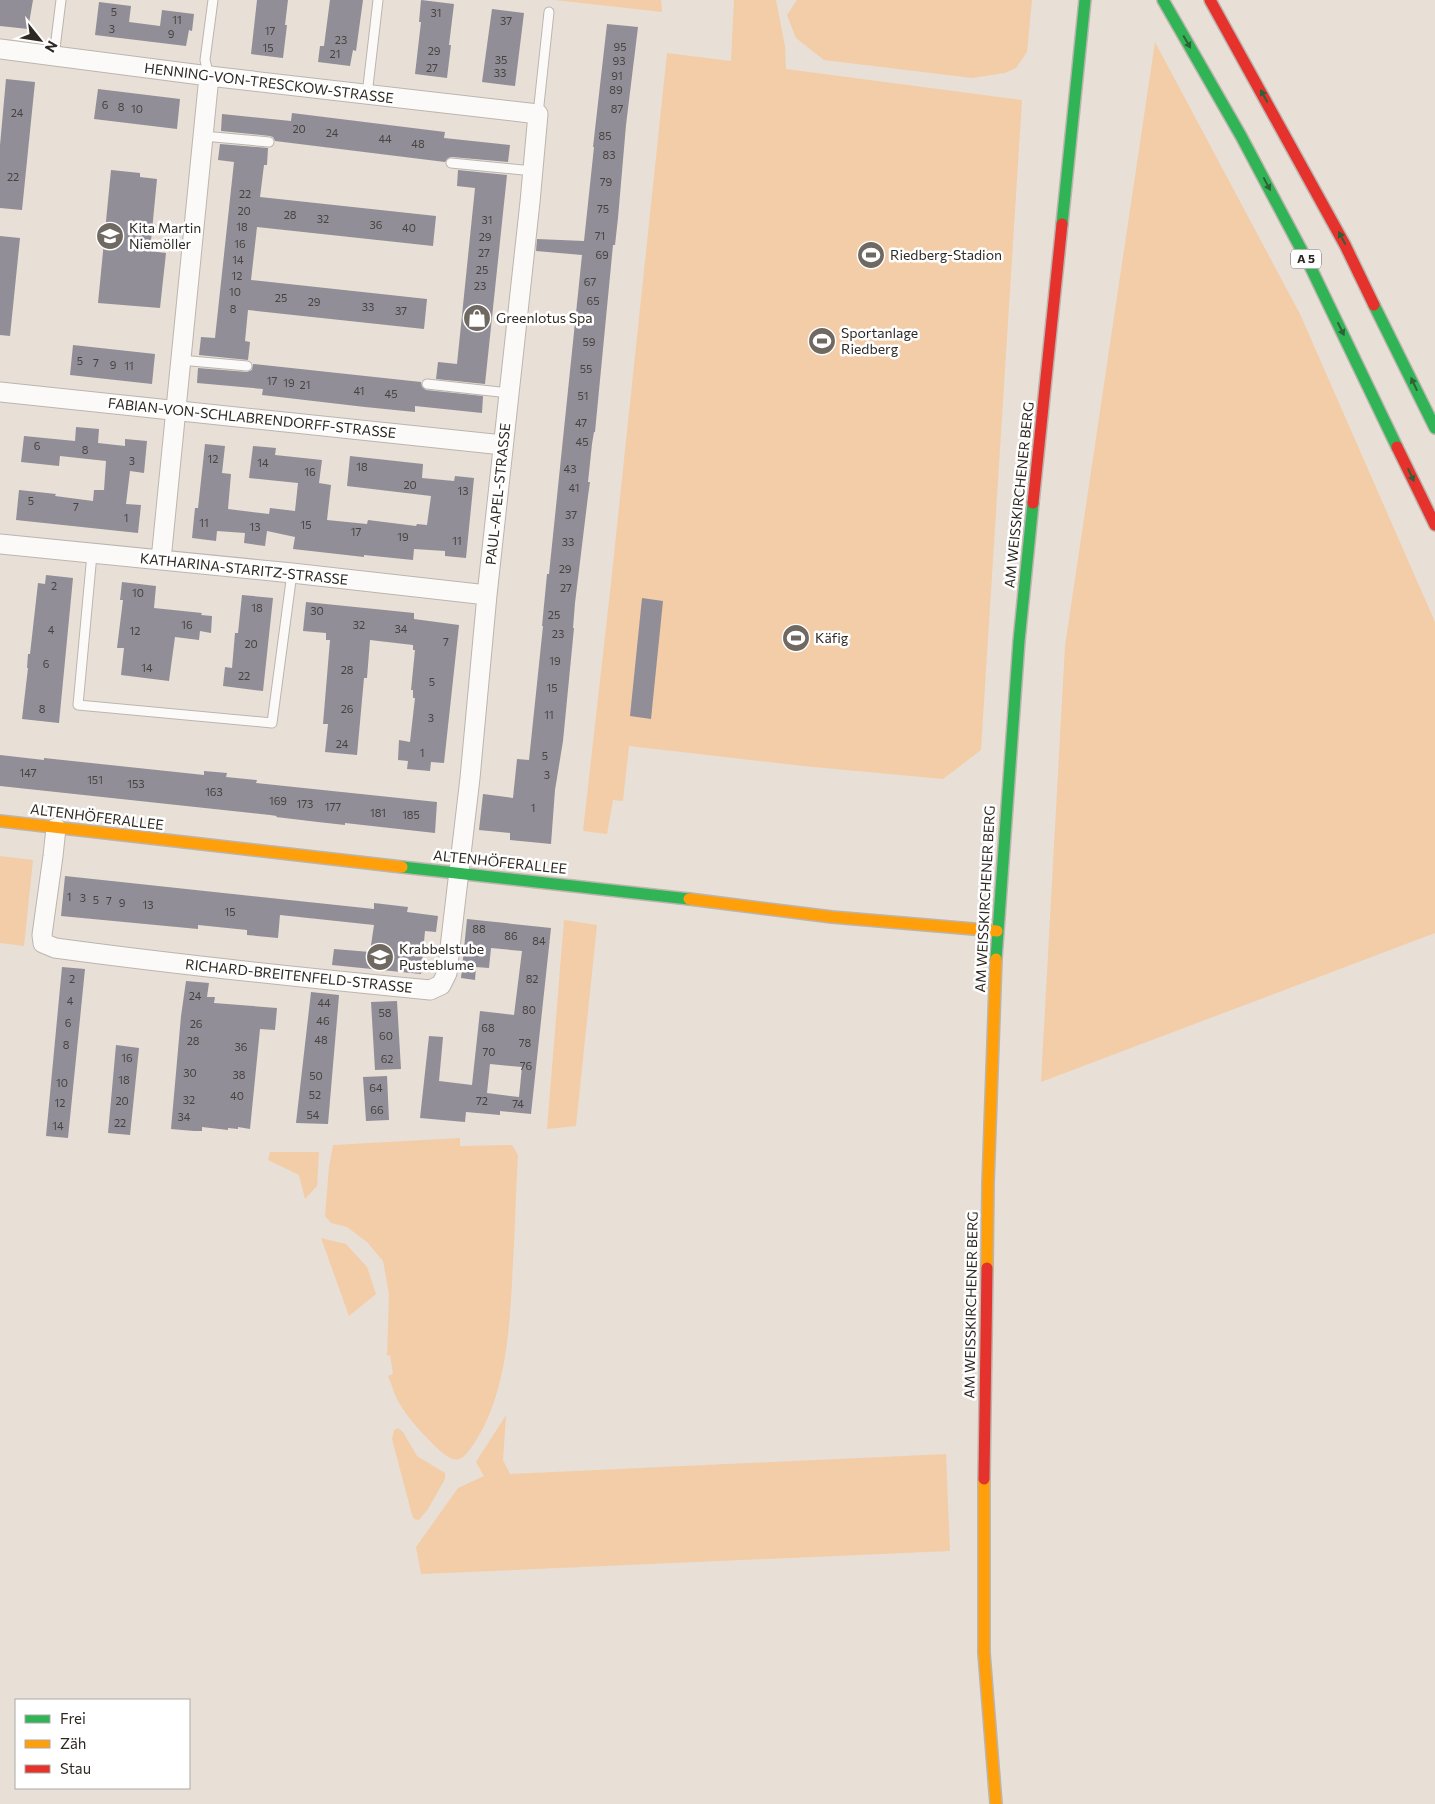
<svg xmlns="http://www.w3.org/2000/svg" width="1435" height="1804" font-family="Commissioner,sans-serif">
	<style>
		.green { fill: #f3cda7 }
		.building { fill: #918e97; fill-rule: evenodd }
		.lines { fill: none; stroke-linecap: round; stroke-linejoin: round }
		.lane-casing { stroke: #bbb5ae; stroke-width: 11 }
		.street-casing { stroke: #bbb5ae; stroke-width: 21 }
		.fast-casing { stroke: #bbb5ae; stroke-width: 14 }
		.slow-casing { stroke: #bbb5ae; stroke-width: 14 }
		.jam-casing { stroke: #bbb5ae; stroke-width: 14 }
		.lane { stroke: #fcfaf9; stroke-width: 9 }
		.street { stroke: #fcfaf9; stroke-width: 19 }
		.fast { stroke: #30b455; stroke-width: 11 }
		.slow { stroke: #ff9f0a; stroke-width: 11 }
		.jam { stroke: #e5322d; stroke-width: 11 }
		.oneway { fill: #2f6137 }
		.labels { text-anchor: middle; stroke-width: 5; stroke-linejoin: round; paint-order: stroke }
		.number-label { font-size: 11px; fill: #484240 }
		.shield { fill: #fff; stroke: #6d6965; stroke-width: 1 }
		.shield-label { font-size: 12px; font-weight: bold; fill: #2f2923 }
		.street-label { font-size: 14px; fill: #2f2923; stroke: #fff }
		.poi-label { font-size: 14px; fill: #2f2923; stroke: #fff; text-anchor: start }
	</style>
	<rect width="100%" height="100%" fill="#e8dfd7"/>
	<path class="green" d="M555,0H661L662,12Z
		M734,0H776L785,46L786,69L1022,100L981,750L943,779L803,766L629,746L623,801L613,800L607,834L583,831L611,583L667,53L731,61Z
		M797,0H1032L1027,52L1016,68L1005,73L972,78L824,60L796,38L787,15Z
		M1155,42L1300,314L1435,622V933L1041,1082L1065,646Z
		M0,856L33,860L24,946L0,943Z
		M564,920L597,925L576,1126L547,1129Z
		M460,1138V1146L512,1145L518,1155C516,1191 515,1226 513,1262C510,1321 508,1391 475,1442C462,1462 456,1466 437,1448C423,1434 408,1419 398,1401C394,1394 392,1385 388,1376L393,1374L390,1355L387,1356L389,1294L383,1261L367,1242L347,1227L331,1223L325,1216L329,1167L333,1145Z
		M270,1152H319L317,1186L305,1199L299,1175L268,1160Z
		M321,1238L346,1244L367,1267L376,1294L349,1316Z
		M506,1415L503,1460L510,1474L946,1454L950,1551L421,1574L416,1547L458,1488L484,1476L476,1462Z
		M398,1428L403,1432L417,1456L445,1473V1479L428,1509L419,1520L414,1519L412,1515L392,1439L394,1430Z"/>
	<path class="building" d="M0,0H33L28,29L0,26Z
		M257,0H288L285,25H287L283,58L251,54Z
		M330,0H363L356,51L353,50L350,66L318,62L320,46H324Z
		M421,0L454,4L449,45H451L447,78L415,74L421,22H419Z
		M99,2L131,6L129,22L160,26L162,10L194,14L192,31L189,30L186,46L95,35Z
		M492,9L524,13L515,86L482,82Z
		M607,24L638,27L626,125L618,218L615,245H613L595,432H594L592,444L588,482H590L588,496L575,603L573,628H574L563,741L555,790L551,844L510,840V833L479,830L483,794L513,798L517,759L529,760L543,626H542L547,574H549L582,255L536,251L537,239L584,241L594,147H593Z
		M6,79L35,82L22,210L0,208V145Z
		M98,89L180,99L177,129L94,119Z
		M292,113L445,132L444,138L510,145L508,162L452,157L448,158L445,162L275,141L273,137L270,136L221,131L222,114L291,121Z
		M220,144L268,148L267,165H264L260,197L436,216L433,246L257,227L251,280L427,299L424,329L248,310L245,341L250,342L248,360L199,355L201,337L215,338L234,162L218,160Z
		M111,170L140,173V177L157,179L150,251L166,253L160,308L98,303Z
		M458,170L507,175L485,384L436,379L438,362L457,364L475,188L457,186Z
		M0,236L20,238L10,336L0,335Z
		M73,345L155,354L152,384L70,375Z
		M253,364L421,382L422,387L426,390L483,396L482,413L415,406V412L365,407L262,395L263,389L197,383L198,368L247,372L252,370Z
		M76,427L99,429L98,443L125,446V439L147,441L144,473L130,471L126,504L141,505L138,533L16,520L19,490L56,494L55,496L93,501L94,490H104L106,461L60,456L59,466L21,462L24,436L75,441Z
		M205,444L225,446L222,473L231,474L228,509L269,514L270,508L295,511L298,483L249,478L253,446L276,448L275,455L322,460L319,483L331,485L327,520L367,524L368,520L416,526L417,524L427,525L431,496L347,486L350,456L423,464L422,478L454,481L455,476L474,478L466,558L445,556V551L414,549L413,560L364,555V557L293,549L295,537L267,531L265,546L244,543L245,533L217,531L216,541L192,538L195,508H198Z
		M46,575L73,578L59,723L22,719L28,668H27L28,654H30L38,583L45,584Z
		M122,582L156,586L154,608L202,613L201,615L212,616L211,633L200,631L199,640L175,637L169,681L121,675L124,648H117L123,600H120Z
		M242,595L273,598L263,691L223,686L225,667L232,668L235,633H238Z
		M642,598L663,601L651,719L630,716Z
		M306,602L414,613V619L459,625L444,763L431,762L430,771L407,769L408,761L398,760L399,740L410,742L415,698H413V690H411L415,650H413V645L370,640L367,678H364L357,755L325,752L328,724H323L330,640H326V633L303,631Z
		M0,755L44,760V758L204,775V771L227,773L226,777L257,780L256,783L437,802L435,833L345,823V825L318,822L276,817L277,816L270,815L0,786Z
		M65,876L374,909V903L408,907L407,912L438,916L436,932L425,931L421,974L332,965L334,949L370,952L374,925L280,915L278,938L247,935V930L198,925V929L61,916Z
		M467,919L551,928L531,1114L500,1111V1115L466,1112L465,1122L420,1118L429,1036L443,1037L439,1081L472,1085L480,1011L514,1015L522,951L491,948L489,968L476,967L475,980L461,978ZM490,1064L522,1067L519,1097L487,1093Z
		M62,967L85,969L68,1138L46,1136Z
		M186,981L209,983L207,997H215L214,1003L277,1008L275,1030L260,1029L250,1129L238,1127V1129L228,1128V1130L202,1127V1131H194L171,1129L181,1016Z
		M311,992L339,995L328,1124L296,1123Z
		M397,1001L401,1069L375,1070L371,1002Z
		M116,1045L139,1048L130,1135L108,1133Z
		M387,1076L389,1120L366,1121L363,1077Z"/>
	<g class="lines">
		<g class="lane-casing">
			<path id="lane" d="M54,56L61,0
				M209,76L205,60L213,0
				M367,95L378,0
				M538,114L549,12
				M203,136L269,142
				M451,163L533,171
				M180,360L247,366
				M427,384L509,393
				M92,554L78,705L272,723L292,573"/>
		</g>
		<g class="street-casing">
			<path id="street" d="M0,49L209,76L538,114L530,202L487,595L470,778L447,973L441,985L430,990C305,978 180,965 55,948L43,943L42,935L53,856L56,828
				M0,392L503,445
				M0,544L292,573L487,595
				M161,560L209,76"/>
		</g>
		<g class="fast-casing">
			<path id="fast" d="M1163,0L1241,136L1310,266L1397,447
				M1062,224L1085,0
				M1374,305L1435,428
				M402,867L689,899
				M996,959L1019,641L1033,503"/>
		</g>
		<g class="slow-casing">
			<path id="slow" d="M0,821L402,867
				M689,899L832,917L997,931
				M987,1268L988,1183L996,959
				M984,1479V1653L996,1804"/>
		</g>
		<g class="jam-casing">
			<path id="jam" d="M1210,0L1345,245L1374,305
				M1397,447L1435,525
				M1033,503L1062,224
				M984,1479L987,1268"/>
		</g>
		<use href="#lane" class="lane"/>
		<use href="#street" class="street"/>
		<use href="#fast" class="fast"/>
		<use href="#slow" class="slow"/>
		<use href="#jam" class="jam"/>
	</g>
	<defs><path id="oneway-solid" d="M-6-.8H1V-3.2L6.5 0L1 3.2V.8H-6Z" transform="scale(1.25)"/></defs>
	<g class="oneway">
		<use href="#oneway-solid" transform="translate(1187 42) rotate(60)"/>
		<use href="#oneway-solid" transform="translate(1264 96) rotate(-119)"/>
		<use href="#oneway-solid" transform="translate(1267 184) rotate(62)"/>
		<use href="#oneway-solid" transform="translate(1342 238) rotate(-118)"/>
		<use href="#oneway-solid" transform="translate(1341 329) rotate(64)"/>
		<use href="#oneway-solid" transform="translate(1414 384) rotate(-115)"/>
		<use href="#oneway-solid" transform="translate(1411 475) rotate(65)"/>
	</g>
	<defs>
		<g id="school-disc" transform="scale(1.4375)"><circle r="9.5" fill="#706962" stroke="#fff"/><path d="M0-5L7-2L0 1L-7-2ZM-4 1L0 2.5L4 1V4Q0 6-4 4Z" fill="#fff"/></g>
		<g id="stadium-disc" transform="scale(1.4375)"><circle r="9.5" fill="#706962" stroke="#fff"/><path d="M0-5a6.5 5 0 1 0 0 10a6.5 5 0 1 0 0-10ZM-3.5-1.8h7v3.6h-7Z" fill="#fff"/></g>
		<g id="shop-disc" transform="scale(1.4375)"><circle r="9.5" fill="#706962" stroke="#fff"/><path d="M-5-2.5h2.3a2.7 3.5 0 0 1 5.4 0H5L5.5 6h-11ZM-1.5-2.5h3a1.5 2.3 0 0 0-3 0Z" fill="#fff"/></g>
	</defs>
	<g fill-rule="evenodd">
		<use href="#school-disc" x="110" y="236"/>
		<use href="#stadium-disc" x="871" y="255"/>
		<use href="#shop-disc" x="477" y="318"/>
		<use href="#stadium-disc" x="822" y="341"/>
		<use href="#stadium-disc" x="796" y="638"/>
		<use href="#school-disc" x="380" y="957"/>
	</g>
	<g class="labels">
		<g class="number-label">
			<text x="114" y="16">5</text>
			<text x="436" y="17">31</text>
			<text x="177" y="24">11</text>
			<text x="506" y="25">37</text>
			<text x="112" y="33">3</text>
			<text x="270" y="35">17</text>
			<text x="171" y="38">9</text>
			<text x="341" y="44">23</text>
			<text x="620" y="51">95</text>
			<text x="268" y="52">15</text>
			<text x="434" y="55">29</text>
			<text x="335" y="58">21</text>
			<text x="501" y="64">35</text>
			<text x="619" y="65">93</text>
			<text x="432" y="72">27</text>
			<text x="500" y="77">33</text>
			<text x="617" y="80">91</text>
			<text x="616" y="94">89</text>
			<text x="105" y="109">6</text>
			<text x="121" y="111">8</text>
			<text x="137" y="113">10</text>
			<text x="617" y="113">87</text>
			<text x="17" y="117">24</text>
			<text x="299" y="133">20</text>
			<text x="332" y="137">24</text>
			<text x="605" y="140">85</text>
			<text x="385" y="143">44</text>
			<text x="418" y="148">48</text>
			<text x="609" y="159">83</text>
			<text x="13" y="181">22</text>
			<text x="606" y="186">79</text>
			<text x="245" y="198">22</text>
			<text x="603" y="213">75</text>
			<text x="244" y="215">20</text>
			<text x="290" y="219">28</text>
			<text x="323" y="223">32</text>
			<text x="487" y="224">31</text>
			<text x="376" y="229">36</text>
			<text x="242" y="231">18</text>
			<text x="409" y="232">40</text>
			<text x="600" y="240">71</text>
			<text x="485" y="241">29</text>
			<text x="240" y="248">16</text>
			<text x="484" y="257">27</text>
			<text x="602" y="259">69</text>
			<text x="238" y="264">14</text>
			<text x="482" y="274">25</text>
			<text x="237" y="280">12</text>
			<text x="590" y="286">67</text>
			<text x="480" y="290">23</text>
			<text x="235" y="296">10</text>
			<text x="281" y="302">25</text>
			<text x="593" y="305">65</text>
			<text x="314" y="306">29</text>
			<text x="368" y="311">33</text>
			<text x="233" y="313">8</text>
			<text x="401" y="315">37</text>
			<text x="589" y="346">59</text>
			<text x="80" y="365">5</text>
			<text x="96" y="367">7</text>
			<text x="113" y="369">9</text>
			<text x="129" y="370">11</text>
			<text x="586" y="373">55</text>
			<text x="272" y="385">17</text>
			<text x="289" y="387">19</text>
			<text x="305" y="389">21</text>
			<text x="359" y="395">41</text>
			<text x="391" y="398">45</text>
			<text x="583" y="400">51</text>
			<text x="581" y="427">47</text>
			<text x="582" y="446">45</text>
			<text x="37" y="450">6</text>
			<text x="85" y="454">8</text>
			<text x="213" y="463">12</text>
			<text x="132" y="465">3</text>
			<text x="263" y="467">14</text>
			<text x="362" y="471">18</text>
			<text x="570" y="473">43</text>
			<text x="310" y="476">16</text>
			<text x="410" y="489">20</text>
			<text x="574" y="492">41</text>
			<text x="463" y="495">13</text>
			<text x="31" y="505">5</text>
			<text x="76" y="511">7</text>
			<text x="571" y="519">37</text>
			<text x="126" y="522">1</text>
			<text x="204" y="527">11</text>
			<text x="306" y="529">15</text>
			<text x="255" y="531">13</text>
			<text x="356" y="536">17</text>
			<text x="403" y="541">19</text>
			<text x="457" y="545">11</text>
			<text x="568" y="546">33</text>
			<text x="565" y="573">29</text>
			<text x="54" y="590">2</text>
			<text x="566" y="592">27</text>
			<text x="138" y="597">10</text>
			<text x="257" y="612">18</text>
			<text x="317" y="615">30</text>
			<text x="554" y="619">25</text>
			<text x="187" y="629">16</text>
			<text x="359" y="629">32</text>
			<text x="401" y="633">34</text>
			<text x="51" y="634">4</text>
			<text x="135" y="635">12</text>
			<text x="558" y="638">23</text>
			<text x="446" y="646">7</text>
			<text x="251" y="648">20</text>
			<text x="555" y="665">19</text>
			<text x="46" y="668">6</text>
			<text x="147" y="672">14</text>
			<text x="347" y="674">28</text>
			<text x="244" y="680">22</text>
			<text x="432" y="686">5</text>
			<text x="552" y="692">15</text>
			<text x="42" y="713">8</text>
			<text x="347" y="713">26</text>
			<text x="549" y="719">11</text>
			<text x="431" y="722">3</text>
			<text x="342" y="748">24</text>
			<text x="422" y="757">1</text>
			<text x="545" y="760">5</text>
			<text x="28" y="777">147</text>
			<text x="547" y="779">3</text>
			<text x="95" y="784">151</text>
			<text x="136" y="788">153</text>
			<text x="214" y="796">163</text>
			<text x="278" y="805">169</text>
			<text x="305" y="808">173</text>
			<text x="333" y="811">177</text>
			<text x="533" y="812">1</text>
			<text x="378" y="817">181</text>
			<text x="411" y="819">185</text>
			<text x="69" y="901">1</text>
			<text x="83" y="902">3</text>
			<text x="96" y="904">5</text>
			<text x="109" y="905">7</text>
			<text x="122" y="907">9</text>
			<text x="148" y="909">13</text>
			<text x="230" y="916">15</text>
			<text x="479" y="933">88</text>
			<text x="511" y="940">86</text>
			<text x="539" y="945">84</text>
			<text x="72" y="983">2</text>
			<text x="532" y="983">82</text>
			<text x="195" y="1000">24</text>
			<text x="70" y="1005">4</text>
			<text x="324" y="1007">44</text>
			<text x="529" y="1014">80</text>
			<text x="385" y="1017">58</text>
			<text x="323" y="1025">46</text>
			<text x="68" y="1027">6</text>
			<text x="196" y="1028">26</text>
			<text x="488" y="1032">68</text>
			<text x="386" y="1040">60</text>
			<text x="321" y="1044">48</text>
			<text x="193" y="1045">28</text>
			<text x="525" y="1047">78</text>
			<text x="66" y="1049">8</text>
			<text x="241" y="1051">36</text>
			<text x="489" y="1056">70</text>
			<text x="127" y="1062">16</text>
			<text x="387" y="1063">62</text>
			<text x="526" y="1070">76</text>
			<text x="190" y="1077">30</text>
			<text x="239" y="1079">38</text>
			<text x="316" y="1080">50</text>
			<text x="124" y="1084">18</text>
			<text x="62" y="1087">10</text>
			<text x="376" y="1092">64</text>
			<text x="315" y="1099">52</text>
			<text x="237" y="1100">40</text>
			<text x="189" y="1104">32</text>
			<text x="122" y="1105">20</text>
			<text x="482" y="1105">72</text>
			<text x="60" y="1107">12</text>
			<text x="518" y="1108">74</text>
			<text x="377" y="1114">66</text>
			<text x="313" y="1119">54</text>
			<text x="184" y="1121">34</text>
			<text x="120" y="1127">22</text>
			<text x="58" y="1130">14</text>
		</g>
		<rect class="shield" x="1291" y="249.5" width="30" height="19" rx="4"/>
		<g class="shield-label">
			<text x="1306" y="263">A 5</text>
		</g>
		<g class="street-label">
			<text transform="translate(269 83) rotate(7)" y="5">HENNING-VON-TRESCKOW-STRASSE</text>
			<text transform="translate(252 418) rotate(6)" y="5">FABIAN-VON-SCHLABRENDORFF-STRASSE</text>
			<text transform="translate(498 494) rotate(-84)" y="5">PAUL-APEL-STRASSE</text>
			<text transform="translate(1019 495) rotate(-84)" y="5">AM WEISSKIRCHENER BERG</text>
			<text transform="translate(244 569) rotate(6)" y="5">KATHARINA-STARITZ-STRASSE</text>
			<text transform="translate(97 817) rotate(7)" y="5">ALTENHÖFERALLEE</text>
			<text transform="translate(500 862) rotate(6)" y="5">ALTENHÖFERALLEE</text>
			<text transform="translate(985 899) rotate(-87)" y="5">AM WEISSKIRCHENER BERG</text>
			<text transform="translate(299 976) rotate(6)" y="5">RICHARD-BREITENFELD-STRASSE</text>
			<text transform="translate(971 1305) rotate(-89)" y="5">AM WEISSKIRCHENER BERG</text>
		</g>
		<g class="poi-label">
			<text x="129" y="233">Kita Martin<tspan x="129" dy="16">Niemöller</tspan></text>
			<text x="890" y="260">Riedberg-Stadion</text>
			<text x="496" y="323">Greenlotus Spa</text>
			<text x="841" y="338">Sportanlage<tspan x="841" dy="16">Riedberg</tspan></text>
			<text x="815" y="643">Käfig</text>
			<text x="399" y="954">Krabbelstube<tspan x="399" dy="16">Pusteblume</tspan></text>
		</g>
	</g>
	<rect x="15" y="1699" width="175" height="90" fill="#ffffff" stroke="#aca9a7"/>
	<rect x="25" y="1715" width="25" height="8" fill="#30b455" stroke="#aca9a7"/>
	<text x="60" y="1724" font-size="15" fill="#2f2923">Frei</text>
	<rect x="25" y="1740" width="25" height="8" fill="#ff9f0a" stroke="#aca9a7"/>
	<text x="60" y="1749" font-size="15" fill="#2f2923">Zäh</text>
	<rect x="25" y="1765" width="25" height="8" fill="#e5322d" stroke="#aca9a7"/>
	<text x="60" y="1774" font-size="15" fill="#2f2923">Stau</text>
	<g transform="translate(40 40) rotate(120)" stroke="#ffffff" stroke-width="4" paint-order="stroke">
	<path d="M0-4L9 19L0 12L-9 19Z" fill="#2f2923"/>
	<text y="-8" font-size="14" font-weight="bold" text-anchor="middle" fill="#2f2923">N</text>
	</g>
</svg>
